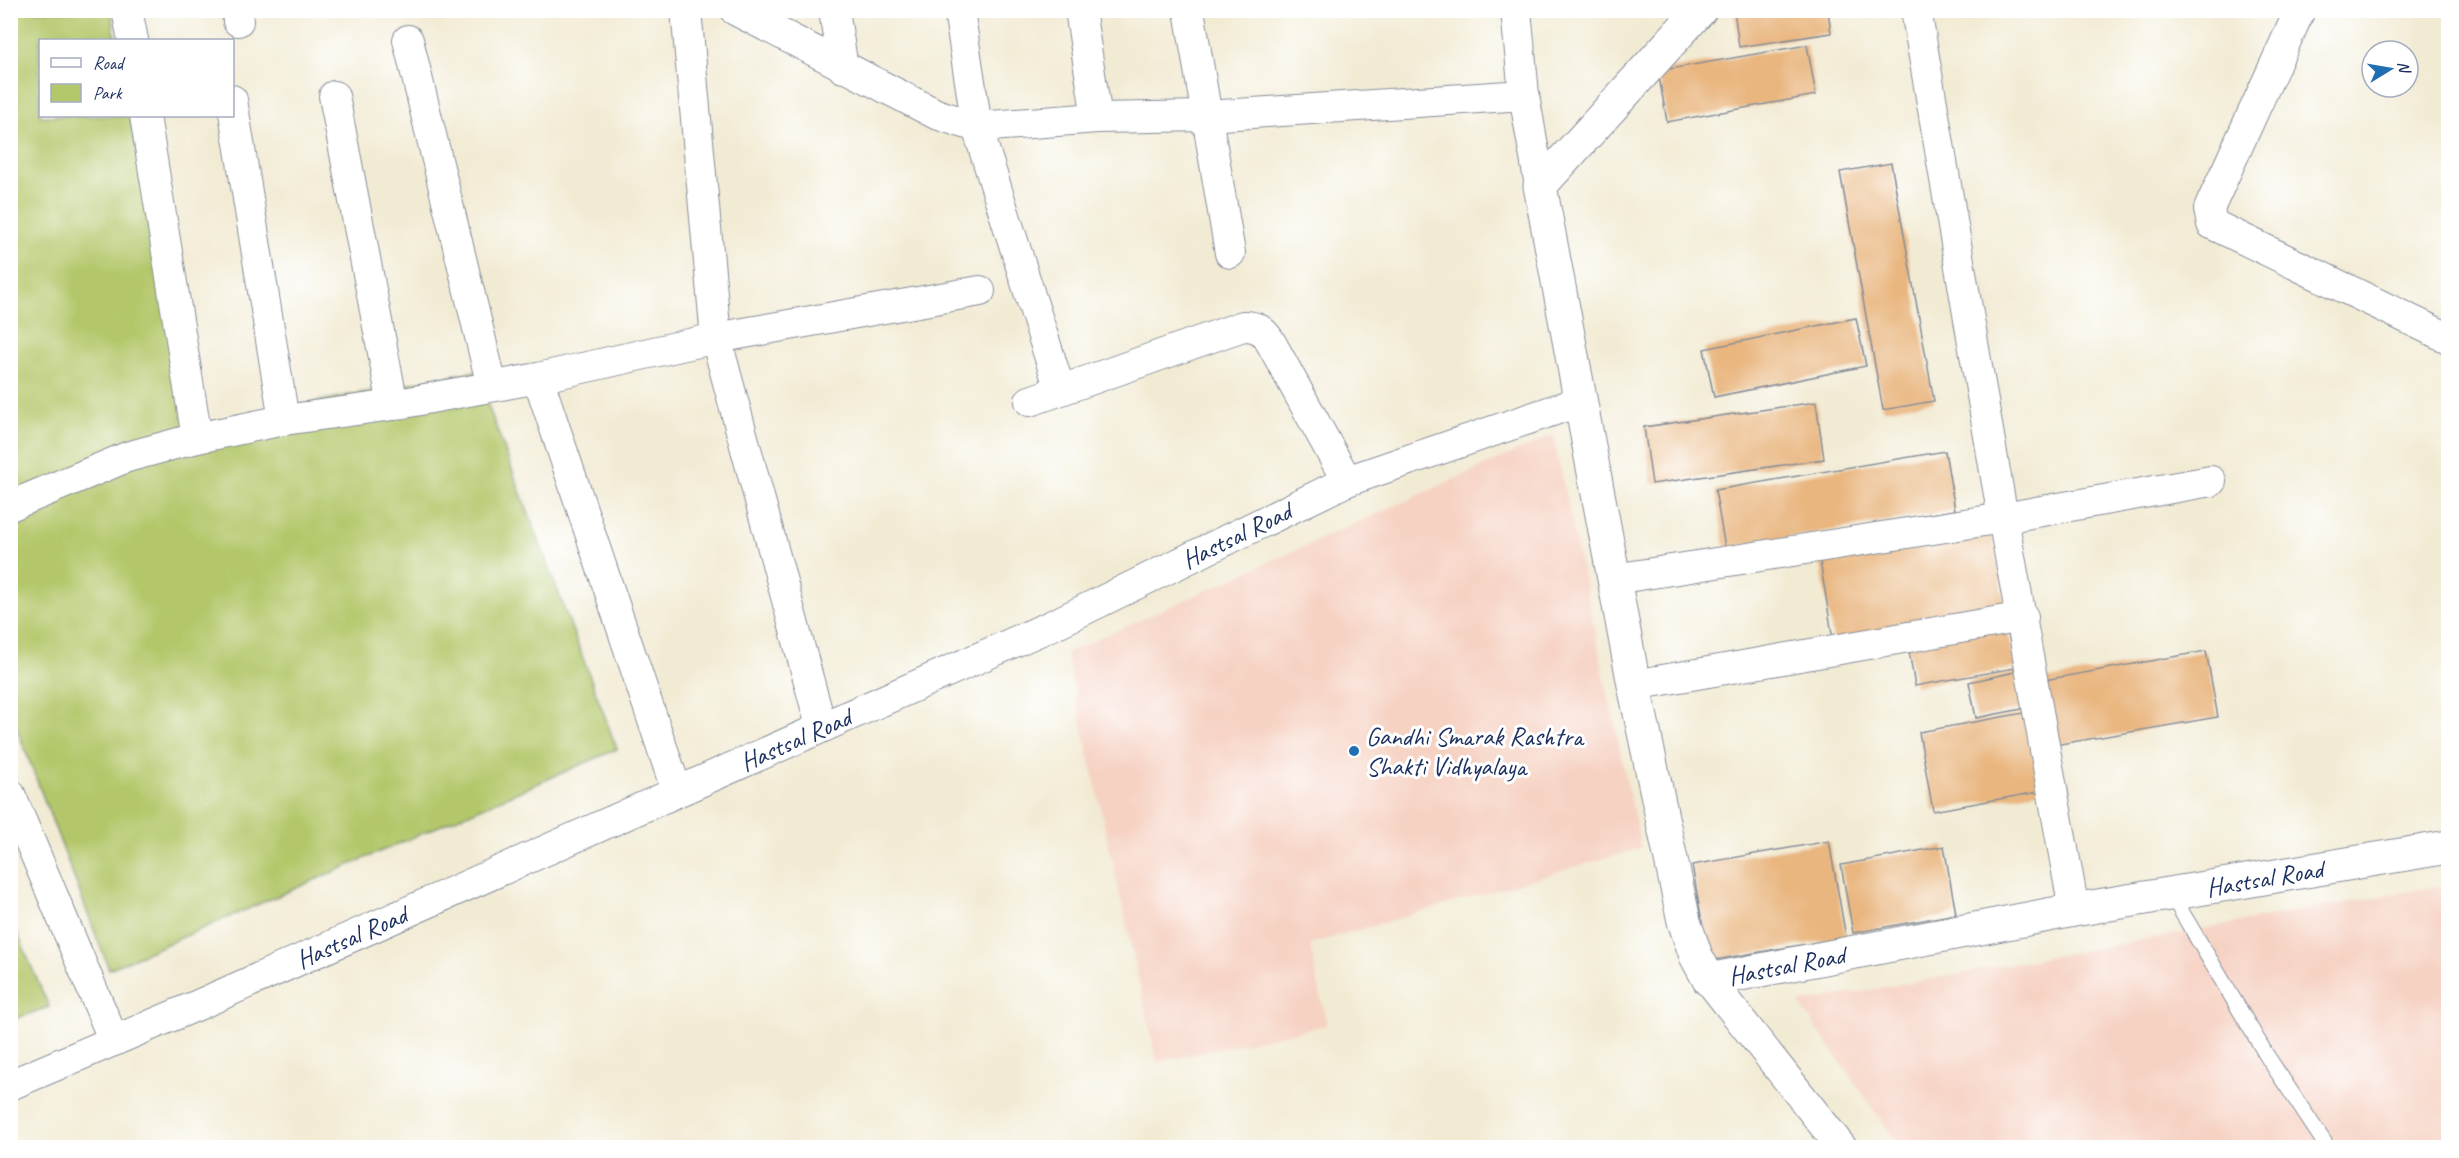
<svg xmlns="http://www.w3.org/2000/svg" width="2459" height="1158" font-family="Caveat,sans-serif">
	<style>
		.built { fill: #f6d2c3 }
		.green { fill: #b3c76b; stroke: #677b64; stroke-width: 1.5 }
		.building { fill: #e9b67f }
		.lines { fill: none; stroke-linecap: round; stroke-linejoin: round }
		.lane-casing { stroke: #868d99; stroke-width: 17 }
		.street-casing { stroke: #868d99; stroke-width: 32 }
		.secondary-casing { stroke: #868d99; stroke-width: 35 }
		.lane { stroke: #fff; stroke-width: 15 }
		.street { stroke: #fff; stroke-width: 30 }
		.secondary { stroke: #fff; stroke-width: 33 }
		.poi-dot { fill: #1f6fb2; stroke: #fff; stroke-width: 2 }
		.labels { text-anchor: middle; stroke-width: 6; stroke-linejoin: round; paint-order: stroke }
		.street-label { font-size: 26px; fill: #1b2f5e; stroke: #fff }
		.poi-label { font-size: 26px; fill: #1b2f5e; stroke: #fff; text-anchor: start }
	</style>
	<rect width="100%" height="100%" fill="#fff"/>
	<filter id="ink" filterUnits="userSpaceOnUse"><feTurbulence type="fractalNoise" baseFrequency=".0167" numOctaves="2"/><feDisplacementMap in="SourceGraphic" scale="12" xChannelSelector="R" yChannelSelector="G"/><feConvolveMatrix kernelMatrix="1 2 1 2 8 2 1 2 1" color-interpolation-filters="sRGB"/></filter>
	<filter id="wash" filterUnits="userSpaceOnUse"><feTurbulence type="fractalNoise" baseFrequency=".008" numOctaves="4" result="noise"/><feDisplacementMap in="SourceGraphic" scale="24" xChannelSelector="R" yChannelSelector="G"/><feGaussianBlur stdDeviation="1.35" result="paint"/><feColorMatrix in="noise" values="0 0 0 0 0 0 0 0 0 0 0 0 0 0 0 0 0 1.4 0 .05"/><feComposite in="paint" operator="in"/></filter>
	<g filter="url(#wash)">
		<rect width="100%" height="100%" fill="#f2ebd4"/>
		<path class="built" d="M1553,435L1641,848L1310,944L1327,1025L1157,1062L1066,653Z
			M2448,884V1147H1900L1799,1003Z"/>
		<path class="green" d="M11,11H111L116,40H40V116H130L196,425L475,371L617,749L109,969L11,713Z
			M10,917L49,1007L11,1020H10Z"/>
		<g id="blocks">
			<path class="building" d="M1734,10H1828L1831,33L1739,47Z
				M1807,45L1816,95L1667,122L1658,71Z
				M1891,163L1934,401L1883,410L1840,172Z
				M1856,318L1866,366L1714,397L1704,349Z
				M1816,402L1824,459L1652,484L1644,427Z
				M1945,451L1955,510L1725,548L1715,490Z
				M1991,525L2007,616L1834,646L1819,555Z
				M2006,622L2015,668L1915,686L1907,640Z
				M2206,651L2218,717L2055,745L2044,680Z
				M2020,671L2027,708L1976,718L1969,682Z
				M2034,711L2049,790L1933,811L1919,732Z
				M1829,841L1846,937L1709,961L1692,865Z
				M1944,846L1956,914L1853,933L1841,865Z"/>
		</g>
	</g>
	<g filter="url(#ink)">
		<use href="#blocks" fill-opacity="0" stroke="#868d99" stroke-width="1.5"/>
		<g class="lines">
			<g class="lane-casing">
				<path id="lane" d="M2171,894L2267,1056L2328,1148"/>
			</g>
			<g class="street-casing">
				<g id="street">
					<path d="M127,10L133,40"/>
					<path d="M237,10L238,21"/>
					<path d="M686,10L716,338L821,726"/>
					<path d="M735,10L936,114L977,127L1097,118L1206,116L1524,95"/>
					<path d="M834,10L843,68"/>
					<path d="M959,10L977,127L1060,390"/>
					<path d="M1080,10L1097,118"/>
					<path d="M1189,10L1230,253"/>
					<path d="M1516,10L1524,95L1540,186"/>
					<path d="M1916,10L2003,518L2074,910"/>
					<path d="M2300,10L2213,200L2209,209L2212,224L2448,338"/>
					<path d="M408,40L492,386"/>
					<path d="M334,96L393,405"/>
					<path d="M232,100L284,420"/>
					<path d="M145,116L197,438"/>
					<path d="M538,378L677,792"/>
					<path d="M1030,401L1243,326C1257,326 1263,330 1270,341L1347,481"/>
					<path d="M10,506L127,457L197,438L284,420L393,405L538,378L716,338L980,291"/>
					<path d="M1614,579L2003,518L2211,481"/>
					<path d="M1634,685L2023,617"/>
					<path d="M10,794L114,1041"/>
					<path d="M1709,980L1842,1148"/>
					<path id="s1" d="M10,1085L198,1005L1057,623L1347,481L1581,401"/>
				</g>
			</g>
			<g class="secondary-casing">
				<g id="secondary">
					<path id="s2" d="M1700,10L1540,186L1634,685L1684,921L1696,956L1709,980L2074,910L2448,847"/>
				</g>
			</g>
			<use href="#lane" class="lane"/>
			<use href="#street" class="street"/>
			<use href="#secondary" class="secondary"/>
		</g>
	</g>
	<circle class="poi-dot" cx="1354" cy="751" r="6"/>
	<g class="labels">
		<g class="street-label">
			<text dy="9" stroke="none"><textPath href="#s1" startOffset="1344">Hastsal Road</textPath></text>
			<text dy="9" stroke="none"><textPath href="#s1" startOffset="858">Hastsal Road</textPath></text>
			<text dy="9" stroke="none"><textPath href="#s2" startOffset="1616">Hastsal Road</textPath></text>
			<text dy="9" stroke="none"><textPath href="#s1" startOffset="372">Hastsal Road</textPath></text>
			<text dy="9" stroke="none"><textPath href="#s2" startOffset="1130">Hastsal Road</textPath></text>
		</g>
		<g class="poi-label">
			<text x="1366" y="745">Gandhi Smarak Rashtra<tspan x="1366" dy="30">Shakti Vidhyalaya</tspan></text>
		</g>
	</g>
	<rect width="2459" height="1158" fill="none" stroke="#fff" stroke-width="36"/>
	<rect x="39" y="39" width="195" height="78" fill="#ffffff" stroke="#a4acbf" stroke-width="1.5"/>
	<rect x="51" y="58" width="30" height="9" fill="#ffffff" stroke="#a4acbf" stroke-width="1.5"/>
	<text x="93" y="69" font-size="18" fill="#1b2f5e">Road</text>
	<rect x="51" y="84" width="30" height="18" fill="#b3c76b" stroke="#a4acbf" stroke-width="1.5"/>
	<text x="93" y="99" font-size="18" fill="#1b2f5e">Park</text>
	<g transform="translate(2390 69) rotate(79)"><circle r="28" fill="#ffffff" stroke="#a4acbf" stroke-width="1.5"/>
	<path d="M0-4.5L10 22L0 15L-10 22Z" fill="#1f6fb2"/>
	<text y="-9" font-size="16" font-weight="bold" text-anchor="middle" fill="#1b2f5e">N</text>
	</g>
</svg>
